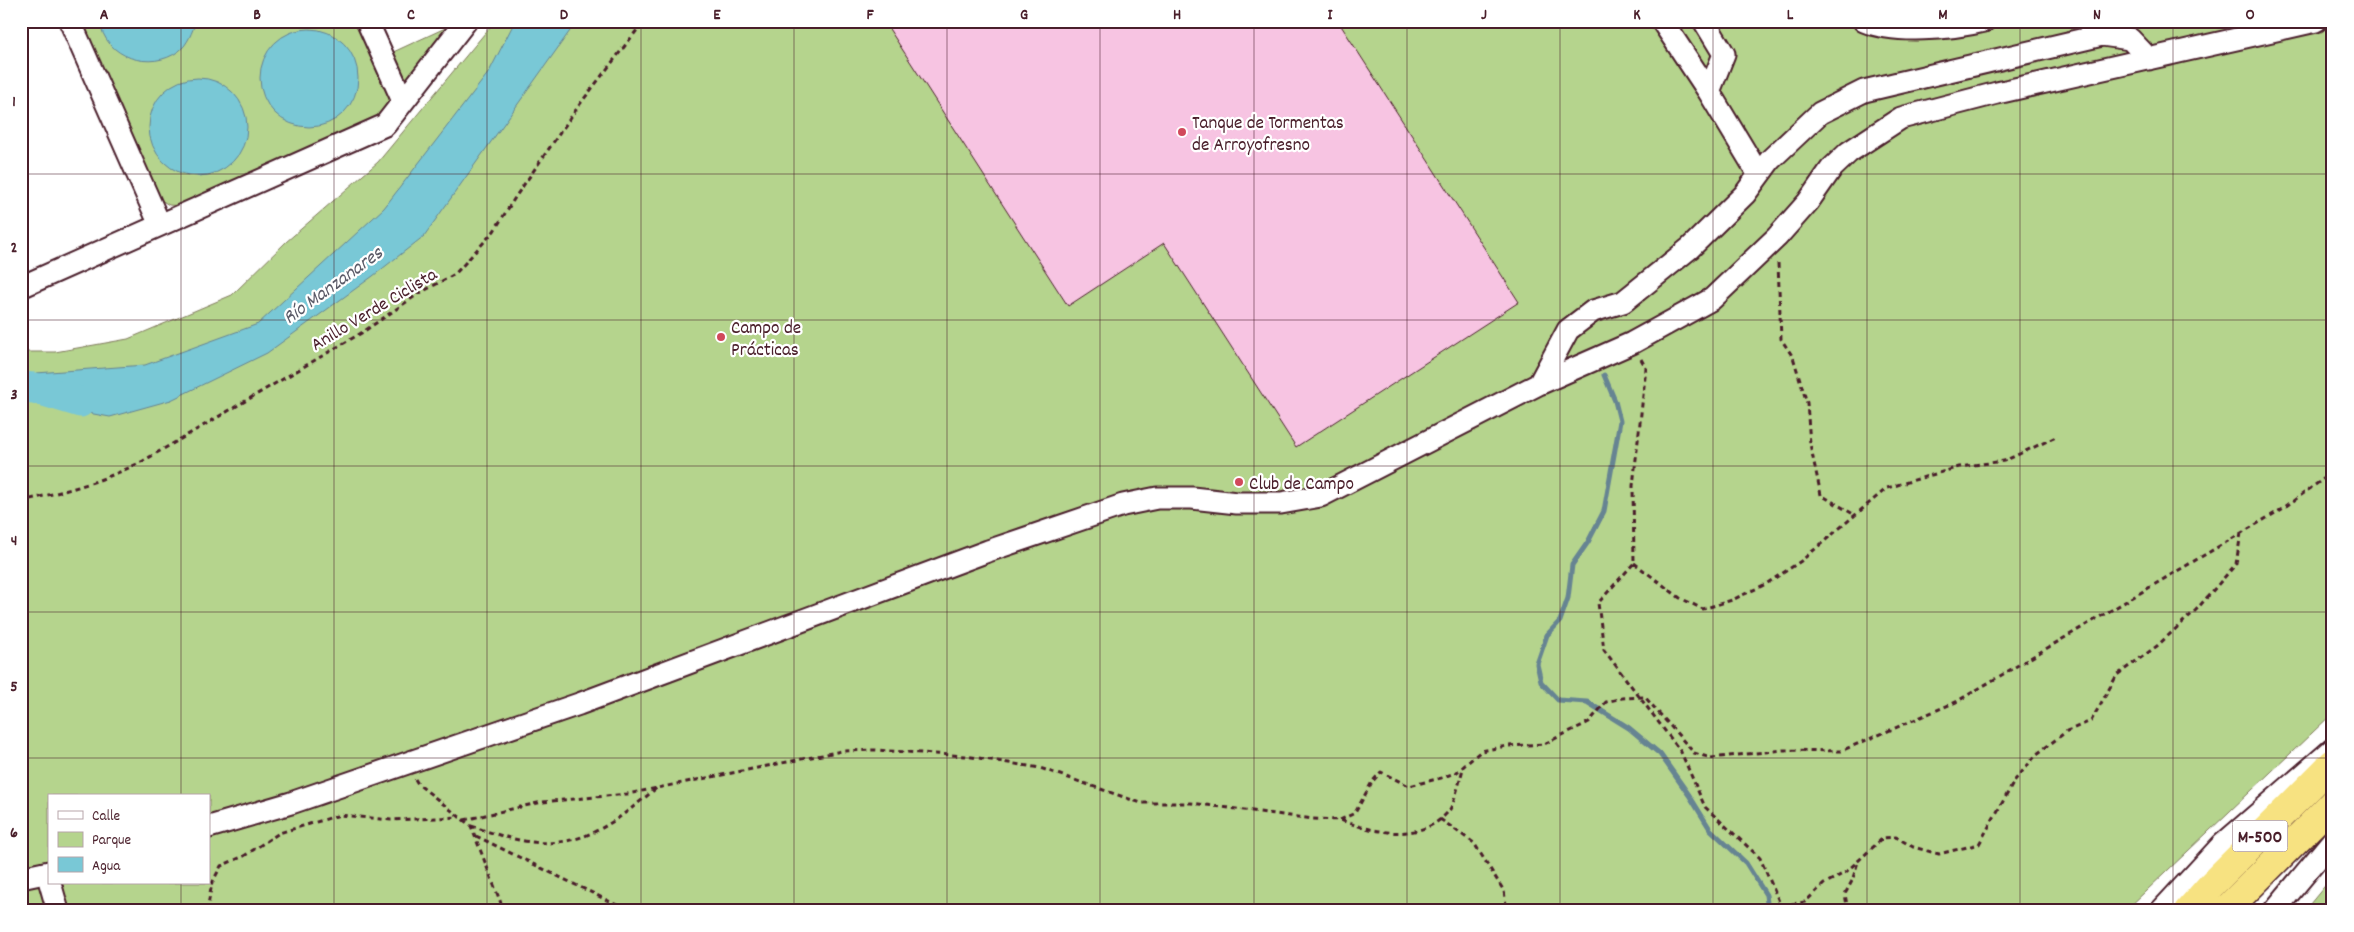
<svg xmlns="http://www.w3.org/2000/svg" width="2354" height="932" font-family="Dekko,sans-serif">
	<style>
		.green { fill: #b5d48d; stroke: #807a5c; fill-rule: evenodd }
		.water { fill: #79c8d6; stroke: #668492 }
		.lines { fill: none; stroke-linecap: round; stroke-linejoin: round }
		.stream { stroke: #668492; stroke-width: 5 }
		.river { stroke: #79c8d6; stroke-width: 31 }
		.building { fill: #f7c4e2; stroke: #4a1f2b }
		.minor-casing { stroke: #4a1f2b; stroke-width: 25 }
		.highway-casing { stroke: #4a1f2b; stroke-width: 31 }
		.path { stroke: #4a1f2b; stroke-width: 3; stroke-dasharray: 5 4; stroke-linecap: butt }
		.minor { stroke: #fff; stroke-width: 21 }
		.highway { stroke: #f7e281; stroke-width: 28 }
		.grid { fill: none; stroke: #4a1f2b; stroke-width: 1; stroke-opacity: 0.55 }
		.poi-dot { fill: #d1495b; stroke: #fff; stroke-width: 2 }
		.labels { text-anchor: middle; stroke-width: 4.5; stroke-linejoin: round; paint-order: stroke }
		.shield { fill: #fff; stroke: #80626b; stroke-width: 1 }
		.shield-label { font-size: 18px; font-weight: bold; fill: #4a1f2b }
		.poi-label { font-size: 19px; fill: #4a1f2b; stroke: #fff; text-anchor: start }
		.street-label { font-size: 19px; fill: #4a1f2b; stroke: #fff }
		.water-label { font-size: 20px; font-style: italic; fill: #5a5a67; stroke: #fff }
		.neatline { fill: none; stroke: #4a1f2b; stroke-width: 2 }
		.grid-label { font-size: 16px; text-anchor: middle; font-weight: bold; fill: #4a1f2b }
	</style>
	<rect width="100%" height="100%" fill="#fff"/>
	<filter id="ink" filterUnits="userSpaceOnUse"><feTurbulence type="fractalNoise" baseFrequency=".02" numOctaves="2"/><feDisplacementMap in="SourceGraphic" scale="10" xChannelSelector="R" yChannelSelector="G"/><feConvolveMatrix kernelMatrix="1 2 1 2 8 2 1 2 1" color-interpolation-filters="sRGB"/></filter>
	<g filter="url(#ink)">
		<path class="green" d="M80,21H356L390,92C389,107 384,112 372,120L181,206L169,205L161,200Z
			M495,21H2333V713L2125,911H21V352H55L128,339L232,295L286,242L378,162ZM49,796H209V883H49Z
			M456,23L412,80L405,81L389,54Z
			M2333,876V911H2304L2305,910Z"/>
		<path class="water" d="M100,21H196C192,32 188,44 179,51C151,72 104,58 100,21Z
			M515,21H577L424,236L373,276L267,353L171,400L110,417L44,405L36,373L145,365L258,324L384,208L489,72Z
			M260 78a49 49 0 1 1 98 0a49 49 0 1 1-98 0Z
			M149 127a49 49 0 1 1 98 0a49 49 0 1 1-98 0Z"/>
		<g class="lines">
			<path class="stream" d="M1604,375L1615,401L1620,421L1604,511L1588,542L1572,565L1568,598L1560,621L1547,635L1537,664L1541,682L1558,700L1587,702L1629,728L1660,754L1689,795L1710,829L1746,863L1766,895L1768,911"/>
			<path class="river" d="M21,387L34,388L80,402"/>
		</g>
		<path class="building" d="M884,21H1338L1519,302L1296,447L1164,243L1068,306Z"/>
		<g class="lines">
			<g class="minor-casing">
				<path id="minor" d="M70,21L160,225
					M367,21L403,101
					M1662,21L1709,92L1759,175
					M1704,21L1724,54L1709,92
					M1864,21C1895,34 1951,29 1984,21
					M21,287L385,125L466,21
					M1539,384L1568,330L1593,311L1623,302L1690,248L1745,194L1770,160L1820,113L1864,91L2102,35L2130,39L2149,59
					M209,827L291,803L579,704L988,551L1123,505L1157,498H1192L1237,503H1281L1321,496L1539,384L1632,343L1712,299L1777,237L1808,202L1831,169L1849,152L1901,118L1997,93L2316,21
					M21,878L49,872
					M50,883L58,911
					M2161,911L2222,845L2333,749
					M2274,911L2333,840"/>
			</g>
			<g class="highway-casing">
				<path id="highway" d="M2188,911L2212,884L2333,763
					M2225,911L2333,803"/>
			</g>
			<path class="path" d="M1778,263L1781,339L1793,357L1807,403L1810,444L1821,495L1855,515
				M1641,359L1646,368L1633,486L1634,563L1598,603L1604,650L1681,752L1705,807L1760,858L1781,906
				M21,501C65,492 104,481 143,461L363,332L418,294L455,274L494,231L516,196L580,104L644,21
				M1634,563L1680,598L1703,609L1732,600L1766,584L1801,561L1887,488L1959,467L2004,461L2056,437
				M415,779L418,784L471,826L504,911
				M1440,819L1474,843L1504,891L1507,911
				M464,820L542,802L627,794L842,751L875,750L966,756L1040,768L1141,803H1191L1313,819L1340,820L1355,813L1372,782L1381,772L1409,786L1441,778L1457,772L1481,751L1507,746L1544,744L1589,722L1606,702L1622,698L1645,697L1694,753L1711,758L1783,750L1841,751L1956,702L2282,509L2333,472
				M1341,820C1374,833 1421,843 1448,812C1454,806 1460,779 1463,769
				M471,826C487,831 503,837 519,840C581,852 614,823 659,786
				M476,836L629,911L683,908H734L743,911
				M207,911L212,883L221,866L244,856L279,833L340,815L391,820L460,817
				M1747,911L1805,902L1824,884L1846,872L1883,838L1896,837L1913,847L1939,854L1979,844L2015,780L2037,754L2067,731L2091,721L2117,675L2157,646L2196,610L2236,564L2241,533
				M1848,911L1845,894L1852,881L1858,862"/>
			<use href="#minor" class="minor"/>
			<use href="#highway" class="highway"/>
		</g>
	</g>
	<path class="grid" d="M181,21V796M334,21V911M487,21V911M641,21V911M794,21V911M947,21V911M1100,21V911M1254,21V911M1407,21V911M1560,21V911M1713,21V911M1867,21V911M2020,21V911M2173,21V911M21,174H2333M21,320H2333M21,466H2333M21,612H2333M21,758H2333M181,883V911"/>
	<g class="poi-dot">
		<circle cx="1182" cy="132" r="5"/>
		<circle cx="721" cy="337" r="5"/>
		<circle cx="1239" cy="482" r="5"/>
	</g>
	<g class="labels">
		<rect class="shield" x="2232.5" y="820.5" width="55" height="31" rx="4"/>
		<g class="shield-label">
			<text x="2260" y="842">M-500</text>
		</g>
		<g class="poi-label">
			<text x="1192" y="128">Tanque de Tormentas<tspan x="1192" dy="22">de Arroyofresno</tspan></text>
			<text x="731" y="333">Campo de<tspan x="731" dy="22">Prácticas</tspan></text>
			<text x="1249" y="489">Club de Campo</text>
		</g>
		<g class="street-label">
			<text transform="translate(373 308) rotate(-31)" y="7">Anillo Verde Ciclista</text>
		</g>
		<g class="water-label">
			<text transform="translate(332 284) rotate(-36)" y="7">Río Manzanares</text>
		</g>
	</g>
	<rect width="2354" height="932" fill="none" stroke="#fff" stroke-width="55"/>
	<rect x="48" y="794" width="162" height="90" fill="#ffffff" stroke="#b7a5aa"/>
	<rect x="58" y="811" width="25" height="8" fill="#ffffff" stroke="#b7a5aa"/>
	<text x="92" y="820" font-size="15" fill="#4a1f2b">Calle</text>
	<rect x="58" y="832" width="25" height="15" fill="#b5d48d" stroke="#b7a5aa"/>
	<text x="92" y="844" font-size="15" fill="#4a1f2b">Parque</text>
	<rect x="58" y="857" width="25" height="15" fill="#79c8d6" stroke="#b7a5aa"/>
	<text x="92" y="870" font-size="15" fill="#4a1f2b">Agua</text>
	<rect x="28" y="28" width="2298" height="876" class="neatline"/>
	<g class="grid-label">
		<text x="104" y="19">A</text>
		<text x="257" y="19">B</text>
		<text x="411" y="19">C</text>
		<text x="564" y="19">D</text>
		<text x="717" y="19">E</text>
		<text x="870" y="19">F</text>
		<text x="1024" y="19">G</text>
		<text x="1177" y="19">H</text>
		<text x="1330" y="19">I</text>
		<text x="1484" y="19">J</text>
		<text x="1637" y="19">K</text>
		<text x="1790" y="19">L</text>
		<text x="1943" y="19">M</text>
		<text x="2097" y="19">N</text>
		<text x="2250" y="19">O</text>
		<text x="14" y="106">1</text>
		<text x="14" y="252">2</text>
		<text x="14" y="399">3</text>
		<text x="14" y="545">4</text>
		<text x="14" y="691">5</text>
		<text x="14" y="837">6</text>
	</g>
</svg>
